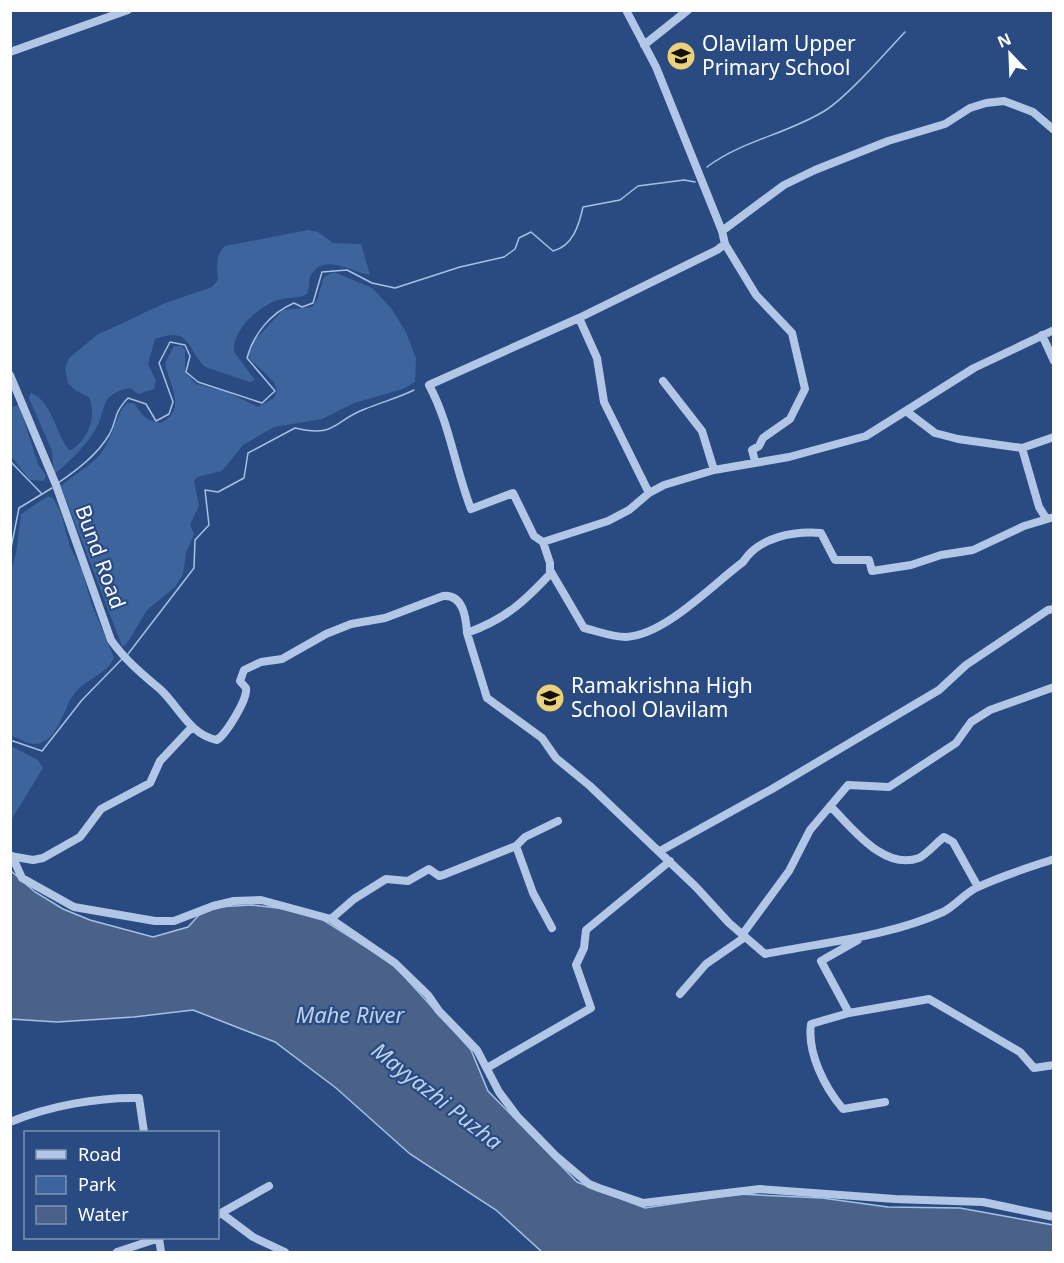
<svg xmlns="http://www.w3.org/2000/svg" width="1064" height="1263" font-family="'Noto Sans',sans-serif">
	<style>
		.green { fill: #3e649e }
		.water { fill: #4a6289; stroke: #a6c1e6; stroke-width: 1.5 }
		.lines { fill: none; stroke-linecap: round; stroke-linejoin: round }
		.stream { stroke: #a6c1e6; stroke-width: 1.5 }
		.minor { stroke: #b2c7e6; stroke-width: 8 }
		.labels { text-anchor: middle; stroke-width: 4.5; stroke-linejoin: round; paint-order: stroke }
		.poi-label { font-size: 21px; fill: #fff; stroke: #294b81; text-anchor: start }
		.street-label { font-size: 21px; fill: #fff; stroke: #294b81 }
		.water-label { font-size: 22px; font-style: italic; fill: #bdd1ed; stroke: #294b81 }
	</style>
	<rect width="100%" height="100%" fill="#294b81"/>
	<path class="green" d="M308,230L318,232L333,243L361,244L370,275C353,273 324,252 311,275C308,281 310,288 307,294C298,299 288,297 278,300C259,306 232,330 234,352L255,380L250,382L205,367C186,347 190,326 155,339L148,364L156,381L154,389L138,394L130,388C97,394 108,411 94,432C83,448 69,463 54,474L52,451L29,398L31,393C52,401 56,434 69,450L73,449C89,437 97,416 89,397L75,390L68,383L65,368L69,358L97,335L163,304L212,287L218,280C217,267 215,255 225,246Z
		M334,272L372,288L391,308L406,332L416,358L415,382L403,389L354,403L322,419L274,427L243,445L222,471L197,477L194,481L199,506L190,525L194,534L186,553L183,574L175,587L147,610L126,645L122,646L61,486C74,474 90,467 101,453C113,438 114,417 127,403H134C142,415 146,421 161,423C188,410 169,384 165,363L174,346H182L185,350V372L196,384L227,392L258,407L274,398L277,391L274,382L248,357L255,340L283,310L312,307L317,300L324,277Z
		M19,405L38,464L46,476L44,481L30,480L11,456L10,407Z
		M48,496L53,498L61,513L70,547L82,570L92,605L114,658C107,674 83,681 74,694C64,707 59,737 41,743C28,747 22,738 11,736L10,576L16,553L21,514Z
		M11,746L38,760L43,768L11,820Z"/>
	<path class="water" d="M10,870L35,892L63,909L90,920L153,937L188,927L199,915L217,907L252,905L286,909L317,916L393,964L471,1050L488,1091L577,1182L645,1208L738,1194L822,1198L888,1207L960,1208L1053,1225V1252H542L496,1210L410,1154L336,1088L275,1042L193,1010L134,1017L57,1022L11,1019Z"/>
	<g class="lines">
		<path class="stream" d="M707,167C743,140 788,134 826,110C849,95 885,53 905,32
			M10,461L41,493
			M58,483C77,470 97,455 109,435C118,419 112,415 128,398L146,404L156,421L169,414L173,402L159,363L170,342L185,345L190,356L186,372L198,382L262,403L275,391L247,358C254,333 271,313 294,303L302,307L313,303L322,272L347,270L372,283L395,288L460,267L504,257L515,249L519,238L531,232L553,251C573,246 579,225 583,207L620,200L638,186L684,180L695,182
			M10,553L19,508L52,488
			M128,654L194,568L195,540L209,525L205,490L218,492L244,478L248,453L295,428C336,438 333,421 365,409C382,402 398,398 414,390
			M10,740L42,751L82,700L122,659"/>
		<path class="minor" d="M626,10L656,67L722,231
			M644,45L688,10
			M10,52L128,10
			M725,244L756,295L792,333L805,389L790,419L763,438L759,446L752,450L755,461
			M579,318L717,250L725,244L722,231L784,185L815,170L888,141L945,124L970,108L986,103L1004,101L1033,112L1054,130
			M1042,335L1054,361
			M10,375L56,485L111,640C125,660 142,674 161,690C179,707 190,735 217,740C226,734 248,699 246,688L240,681L244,670L261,662L282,659L326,634L351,624L385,618L443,596C463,594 466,617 467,633C505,619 523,603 550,574V563L543,542L608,521L629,510L649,493L664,485L714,470L789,457L866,436L974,368L1054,330
			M663,381L702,431L714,470
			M906,411L935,433L958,439L1022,448L1054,437
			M1022,448L1039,507L1046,518
			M543,542L534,536L513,493L471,509C455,468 450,424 429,385L579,318L597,358L604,402L649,493
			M550,570L584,628C597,631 612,637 626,637C665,635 712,585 743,562C759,537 793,531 821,533L835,560H869L872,571L911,565L941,555L973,550L1024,526L1054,517
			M467,633L487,698L542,738L556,758L590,786L696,887L729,923L765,954C825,942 887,937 943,912C955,906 964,894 976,888C1000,876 1028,868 1054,859
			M830,806C852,827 883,871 919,858C927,854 936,843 944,837L953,842L978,887
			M516,846L533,893L552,928
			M660,851L772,789L939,690L966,665L1048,610L1054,609
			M10,856L33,860L43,858L80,837L101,809L150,783L160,761L192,727
			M12,856L22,878L74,907L155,921H174L213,906L234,901L261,900L331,919L395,963L428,995L439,1011L477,1050L499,1092L517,1116L556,1156L589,1184L599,1188L643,1203L760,1189L895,1199L983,1202L1054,1217
			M331,919L354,899L386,879L408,881L429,869L439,876L443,875L516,846L525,837L558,821
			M742,935L789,871L810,830L848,785L889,787L956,743L971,722L990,710L1054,687
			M858,940L821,961L849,1013L929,999L1020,1052L1034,1068L1054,1065
			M680,994L706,964L745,937
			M849,1013L811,1024C807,1053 825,1088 843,1109L885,1102
			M487,1068L591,1008L576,965L584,948L586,930L670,861
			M10,1122C49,1106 98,1097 139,1098L144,1132
			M221,1213L269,1186
			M218,1215L221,1213L253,1237L285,1252
			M159,1238L161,1252
			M117,1252L159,1238"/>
	</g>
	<defs>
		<g id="school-disc" transform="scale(1.5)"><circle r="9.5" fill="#edd179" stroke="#294b81"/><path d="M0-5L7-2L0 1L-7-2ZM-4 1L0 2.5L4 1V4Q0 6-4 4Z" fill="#111"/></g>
	</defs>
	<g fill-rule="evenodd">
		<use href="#school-disc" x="681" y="56"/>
		<use href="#school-disc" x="550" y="698"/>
	</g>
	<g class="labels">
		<g class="poi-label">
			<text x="702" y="51">Olavilam Upper<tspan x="702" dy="24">Primary School</tspan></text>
			<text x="571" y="693">Ramakrishna High<tspan x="571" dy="24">School Olavilam</tspan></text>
		</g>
		<g class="street-label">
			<text transform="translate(100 557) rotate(70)" y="7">Bund Road</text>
		</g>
		<g class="water-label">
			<text x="350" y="1023">Mahe River</text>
			<text transform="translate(437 1096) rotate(38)" y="8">Mayyazhi Puzha</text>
		</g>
	</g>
	<rect width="1064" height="1263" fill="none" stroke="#ffffff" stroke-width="24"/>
	<rect x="24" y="1131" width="195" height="108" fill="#294b81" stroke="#7f93b3" stroke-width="1.5"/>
	<rect x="36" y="1150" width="30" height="9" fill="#b2c7e6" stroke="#7f93b3" stroke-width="1.5"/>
	<text x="78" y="1161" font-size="18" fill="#ffffff">Road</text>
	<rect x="36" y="1176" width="30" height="18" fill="#3e649e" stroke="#7f93b3" stroke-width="1.5"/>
	<text x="78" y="1191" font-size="18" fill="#ffffff">Park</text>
	<rect x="36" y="1206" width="30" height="18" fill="#4a6289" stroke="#7f93b3" stroke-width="1.5"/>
	<text x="78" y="1221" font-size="18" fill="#ffffff">Water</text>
	<g transform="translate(1010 54) rotate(337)" stroke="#294b81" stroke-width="4.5" paint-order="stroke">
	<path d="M0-4.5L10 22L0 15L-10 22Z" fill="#ffffff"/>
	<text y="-9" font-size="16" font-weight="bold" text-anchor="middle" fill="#ffffff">N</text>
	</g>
</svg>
